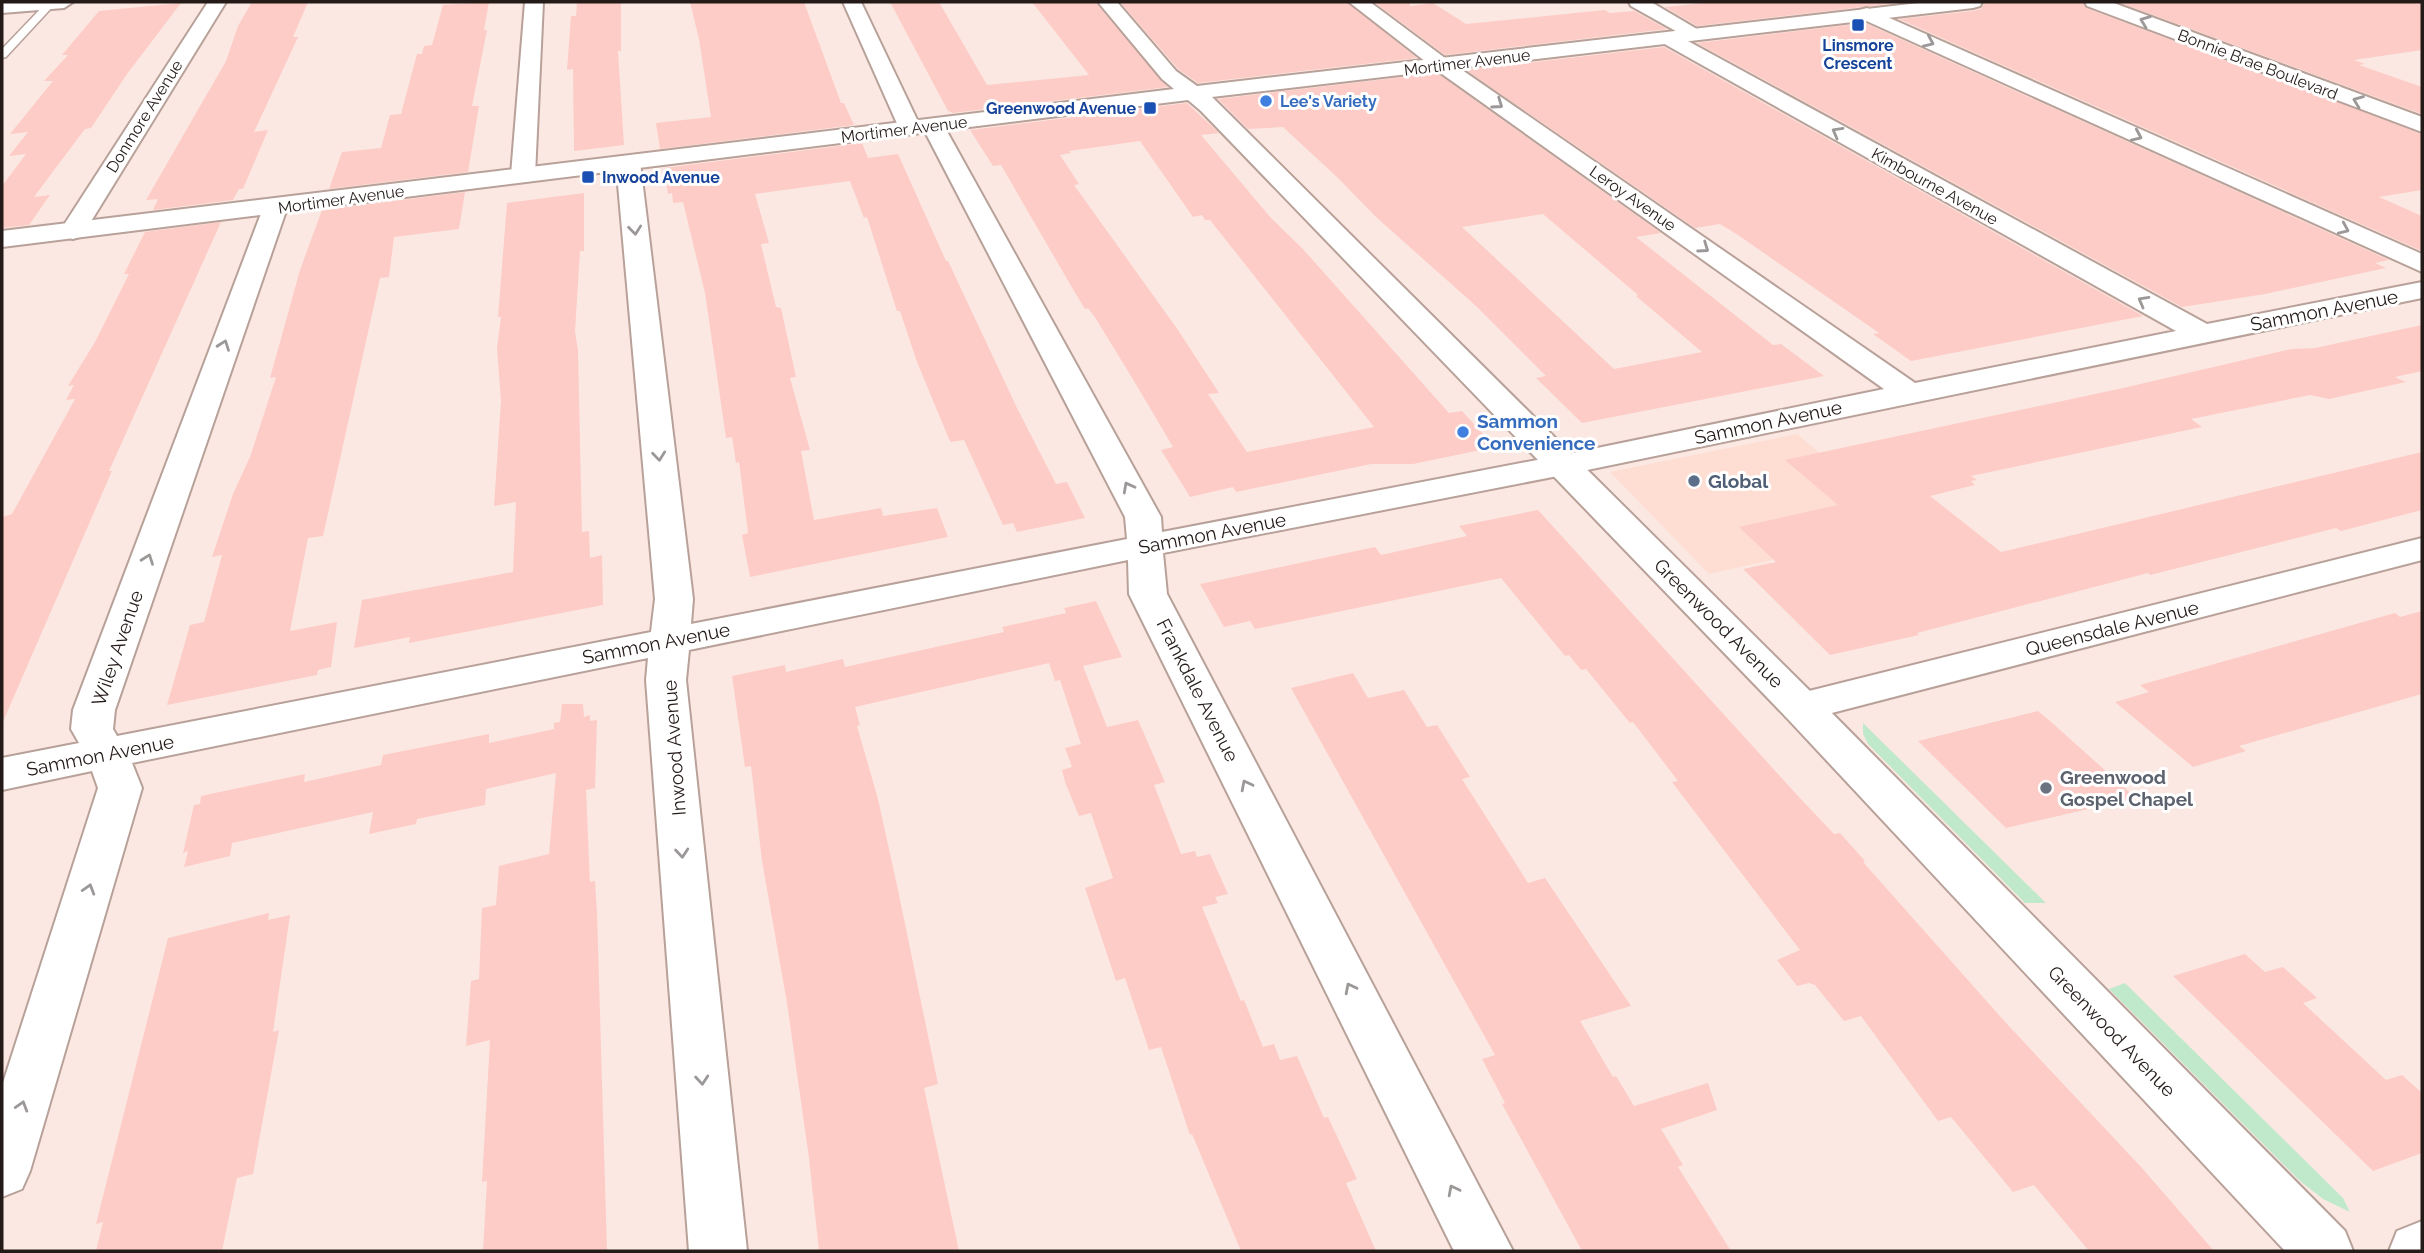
<svg xmlns="http://www.w3.org/2000/svg" width="2424" height="1253" font-family="Raleway,sans-serif">
	<style>
		.built { fill: #feded3 }
		.green { fill: #c0e9cc }
		.building { fill: #fdccc7; fill-rule: evenodd }
		.lines { fill: none; stroke-linecap: round; stroke-linejoin: round }
		.service-casing { stroke: #b7a199; stroke-width: 3 }
		.minor-casing { stroke: #b7a199; stroke-width: 4 }
		.tertiary-casing { stroke: #b7a199; stroke-width: 4 }
		.service { fill: #fff; fill-rule: evenodd }
		.minor { fill: #fff; fill-rule: evenodd }
		.tertiary { fill: #fff; fill-rule: evenodd }
		.oneway { stroke: #9c9898 }
		.transit-dot { fill: #1a4fb4; stroke: #fff; stroke-width: 2.5 }
		.shop-dot { fill: #3f7fe0; stroke: #fff; stroke-width: 2.5 }
		.service-dot { fill: #5c6f8a; stroke: #fff; stroke-width: 2.5 }
		.worship-dot { fill: #6b7280; stroke: #fff; stroke-width: 2.5 }
		.labels { text-anchor: middle; stroke-width: 6; stroke-linejoin: round; paint-order: stroke }
		.far-transit-label { font-size: 16px; font-weight: bold; fill: #164399; stroke: #fff }
		.far-street-label { font-size: 16px; fill: #241b19; stroke: #fff }
		.far-shop-label { font-size: 16px; font-weight: bold; fill: #366cbe; stroke: #fff; text-anchor: start }
		.street-label { font-size: 19px; fill: #241b19; stroke: #fff }
		.shop-label { font-size: 19px; font-weight: bold; fill: #366cbe; stroke: #fff; text-anchor: start }
		.service-label { font-size: 19px; font-weight: bold; fill: #4e5e75; stroke: #fff; text-anchor: start }
		.worship-label { font-size: 19px; font-weight: bold; fill: #5b616d; stroke: #fff; text-anchor: start }
	</style>
	<rect width="100%" height="100%" fill="#fce8e2"/>
	<path class="built" d="M1797,434L1911,529L1709,574L1610,472Z"/>
	<path class="green" d="M1863,723L2046,903H2025L1868,744L1863,734Z
		M2125,983L2343,1198L2350,1212L2323,1199L2300,1181L2109,989Z"/>
	<path class="building" d="M252,2H308L293,37H298L254,132L268,130L243,189H239L233,200L153,210L158,199L146,200L226,61L238,26Z
		M489,2L484,30H487L472,106H479L468,172L329,189L342,152L381,148L390,115L401,114L417,54H422L424,46L432,45L443,5Z
		M577,2H621V51H618L624,145L574,151L573,69L567,70L571,16H576Z
		M690,2H804L841,103H844L854,125L660,149L656,123L711,117L699,39Z
		M890,2H939L987,85L1089,75L1032,2H1095L1168,87L953,113L948,111Z
		M1120,2H1347L1417,58L1198,83L1178,69Z
		M1374,2H1410V6L1433,3L1466,24L1605,10L1610,13L1634,11L1667,29L1445,55Z
		M1714,2H1906L1697,26L1665,7Z
		M1985,2H2082L2086,8L2422,134V190L2379,197L2422,216V251L1899,19L1973,11L1981,9Z
		M2118,2H2422V50L2354,60L2365,64L2359,65L2422,87V114Z
		M181,3L127,74L91,128L85,129L34,197L50,195L29,225L2,228V186L26,154L9,156L28,132L10,134L53,81H44L68,55H62L99,11Z
		M1865,23L2389,260L2375,263L2386,268L2265,294L2182,307L1697,43Z
		M1664,47L2143,316L1911,361L1873,334L1879,333L1738,235L1720,224L1695,228L1466,70Z
		M1437,73L1661,233L1636,237L1773,345L1781,344L1824,376L1582,423L1536,378L1546,376L1476,306L1376,217L1338,178L1283,127L1248,129L1218,99ZM1543,214L1638,295L1636,296L1702,352L1614,369L1462,227Z
		M1187,103L1219,133L1201,135L1271,218L1302,248L1449,413L1462,411L1495,447L1413,464H1371L1236,492L1233,487L1190,497L1161,450L1173,447L1134,381L1096,319L1088,308L1085,309L1074,291L1001,165L993,166L970,130ZM1140,141L1193,217L1202,215L1205,220H1210L1374,427L1247,452L1208,394L1219,393L1178,330L1074,185L1079,184L1060,155L1071,153L1069,151Z
		M862,143L868,158L898,154L946,261H948L1017,408L1056,484L1067,482L1085,518L1017,532L1013,523L1003,525L964,440L951,442L949,439L917,362L900,311H897L867,217L864,218L850,181L755,194L769,243L761,244L776,307L781,308L796,377L790,378L810,450L801,451L814,520L881,508L883,516L937,508L948,537L750,577L742,535L748,533L739,462L736,463L732,437L726,438L705,293L683,202L673,203L672,193L668,194L664,168Z
		M465,192L459,229L394,237L389,277L380,278L323,536L308,538L290,631L337,622L331,667L318,670L317,675L167,705L190,625L204,622L222,555L212,557L233,494L250,457L276,377L270,378L300,270L322,210Z
		M584,193V251H580L575,331L578,351L582,532L589,531L590,558L602,555L603,605L409,643L410,637L354,648L362,600L513,572L516,502L494,506L501,401L497,348L501,317H498L507,203Z
		M221,222L109,471H112L2,724V517L12,514L75,399L66,400L74,385L68,386L95,342L129,274H124L145,232Z
		M2422,325V371L2395,377L2406,382L2329,399L2310,395L2191,419L2202,427L1971,476L1977,480L1971,481L1975,485L1930,496L2001,552L2422,452V510L2341,531L2336,528L2150,575L2148,573L1917,633L1919,635L1830,655L1743,569L1776,562L1739,527L1838,505L1785,460L2123,388L2291,349L2315,348Z
		M1538,510L1798,796L1834,834L1840,833L1865,861L1863,862L2007,1024L2142,1168L2214,1251H2089L2034,1185L2013,1192L1951,1117L1938,1121L1861,1016L1844,1021L1815,985L1809,983L1797,986L1777,960L1800,950L1672,782L1678,781L1633,722L1630,723L1586,669L1581,670L1569,655L1565,656L1501,578L1255,629L1250,621L1224,627L1200,584L1375,547L1381,555L1467,536L1459,526Z
		M1096,601L1122,657L1083,666L1107,727L1138,720L1165,782L1154,785L1181,854L1195,851L1197,857L1210,854L1228,894L1215,897L1218,903L1202,907L1241,1001L1244,1000L1263,1047L1274,1044L1280,1060L1297,1056L1324,1118L1328,1117L1357,1179L1346,1183L1376,1251H1241L1192,1134L1190,1135L1161,1047L1149,1050L1125,978L1116,981L1085,888L1113,878L1091,813L1079,816L1065,782L1062,770L1072,767L1065,748L1081,744L1060,680L1055,681L1049,663L855,707L860,725L857,726L878,799L898,890L938,1084L924,1088L959,1251H819L809,1158L787,1003L762,861L751,766L745,767L732,676L785,665L786,672L843,659L845,667L1004,632L1002,627L1066,613L1064,608Z
		M2422,611V694L2239,746L2246,751L2193,767L2115,702L2149,692L2140,685L2395,613L2400,617Z
		M1353,673L1368,698L1404,690L1427,727L1437,725L1470,777L1462,779L1528,883L1545,878L1631,1006L1580,1021L1613,1077L1616,1076L1634,1106L1708,1083L1717,1110L1661,1129L1683,1165L1678,1167L1731,1251H1582L1502,1104L1505,1103L1482,1059L1495,1055L1291,688Z
		M562,704H583L584,717L590,715V721L597,720L595,788L586,790L590,882L595,881L597,912L607,1251H483L487,1181L482,1182L490,1040L466,1046L471,981L479,979L482,908L496,905L499,866L549,854L556,773L486,789L485,805L417,819L416,824L369,834L373,812L232,843L230,856L184,867L188,851L183,853L194,805L200,804L201,796L305,774L304,782L381,765L383,755L489,734V743L554,729V723L560,722Z
		M2038,711L2050,721L2136,798L2006,828L1918,741Z
		M269,913L268,920L290,915L273,1032L279,1030L253,1174L237,1178L222,1251H96L103,1222L96,1224L168,938Z
		M2245,954L2265,972L2283,967L2317,998L2303,1003L2386,1080L2402,1075L2422,1093V1153L2373,1171L2173,976Z"/>
	<g class="lines">
		<g class="service-casing">
			<path id="service" d="M47,2L56,3L6,57L2,58V49Z"/>
		</g>
		<g class="minor-casing">
			<path id="minor" d="M2,2H73L64,8L2,13Z
				M208,2H226L82,236L73,239L64,236L60,231Z
				M525,2H543L535,175L532,180L523,182L514,180L511,175Z
				M843,2H861L921,128L918,133H902L899,128Z
				M1349,2H1370L1449,61L1915,383L2176,331L1661,42L1658,38L1661,34H1675L2207,324L2422,282V298L1563,475L1163,553L1167,594L1513,1251H1454L1129,594L1128,560L689,650L686,680L747,1251H689L646,680L648,658L132,763L142,788L30,1171L22,1189L2,1197V1086L98,788L92,771L2,790V758L79,743L71,729L73,710L265,203L274,200L283,203L287,208L115,710L113,729L117,736L651,632L655,599L616,162L620,157H636L640,162L693,599L691,624L1127,539L1125,517L922,126L925,121H941L944,126L1161,517L1162,532L1563,455L1884,389L1435,69Z
				M1629,2H1651L1707,35L1704,39H1690L1631,6Z
				M2085,2H2111L2422,117V132L2087,6Z
				M1867,8L2422,254V272L1860,18L1858,14L1860,10Z
				M2422,538V560L1801,721L1786,717L1780,707L1786,697L1801,693Z
				M2422,1221V1251H2389L2397,1231Z"/>
		</g>
		<g class="tertiary-casing">
			<path id="tertiary" d="M1098,2H1117L1176,71L1197,86L1927,2H1982L1980,6L1973,8L1212,97L1816,697L2345,1231L2353,1251H2285L1786,717L1201,111L1188,100L2,247V231L1174,89L1162,79Z"/>
		</g>
		<use href="#service" class="service"/>
		<use href="#minor" class="minor"/>
		<use href="#tertiary" class="tertiary"/>
	</g>
	<defs><path id="oneway-chevron" d="M-2-3.5L2.5 0L-2 3.5" fill="none" stroke-width="1.6" stroke-linecap="round" stroke-linejoin="round" transform="scale(1.75)"/></defs>
	<g class="oneway">
		<use href="#oneway-chevron" transform="translate(2145 21) rotate(-159)"/>
		<use href="#oneway-chevron" transform="translate(1929 42) rotate(24)"/>
		<use href="#oneway-chevron" transform="translate(2358 101) rotate(-159)"/>
		<use href="#oneway-chevron" transform="translate(1498 104) rotate(35)"/>
		<use href="#oneway-chevron" transform="translate(1837 132) rotate(-151)"/>
		<use href="#oneway-chevron" transform="translate(2137 136) rotate(24)"/>
		<use href="#oneway-chevron" transform="translate(2344 229) rotate(24)"/>
		<use href="#oneway-chevron" transform="translate(635 230) rotate(84)"/>
		<use href="#oneway-chevron" transform="translate(1704 248) rotate(35)"/>
		<use href="#oneway-chevron" transform="translate(2143 301) rotate(-151)"/>
		<use href="#oneway-chevron" transform="translate(224 345) rotate(-70)"/>
		<use href="#oneway-chevron" transform="translate(659 456) rotate(84)"/>
		<use href="#oneway-chevron" transform="translate(1128 487) rotate(-118)"/>
		<use href="#oneway-chevron" transform="translate(148 559) rotate(-70)"/>
		<use href="#oneway-chevron" transform="translate(1246 785) rotate(-117)"/>
		<use href="#oneway-chevron" transform="translate(682 853) rotate(85)"/>
		<use href="#oneway-chevron" transform="translate(89 889) rotate(-73)"/>
		<use href="#oneway-chevron" transform="translate(1350 988) rotate(-117)"/>
		<use href="#oneway-chevron" transform="translate(702 1080) rotate(85)"/>
		<use href="#oneway-chevron" transform="translate(22 1106) rotate(-73)"/>
		<use href="#oneway-chevron" transform="translate(1453 1190) rotate(-117)"/>
	</g>
	<g class="transit-dot">
		<rect x="1851" y="18" width="14" height="14" rx="3.5"/>
		<rect x="1143" y="101" width="14" height="14" rx="3.5"/>
		<rect x="581" y="170" width="14" height="14" rx="3.5"/>
	</g>
	<g class="shop-dot">
		<circle cx="1266" cy="101" r="7"/>
		<circle cx="1463" cy="432" r="7"/>
	</g>
	<circle class="service-dot" cx="1694" cy="481" r="7"/>
	<circle class="worship-dot" cx="2046" cy="788" r="7"/>
	<g class="labels">
		<g class="far-transit-label">
			<text x="1858" y="51">Linsmore<tspan x="1858" dy="18">Crescent</tspan></text>
			<text x="1136" y="114" text-anchor="end">Greenwood Avenue</text>
			<text x="602" y="183" text-anchor="start">Inwood Avenue</text>
		</g>
		<g class="far-street-label">
			<text transform="translate(1467 62) rotate(-7)" y="6">Mortimer Avenue</text>
			<text transform="translate(2258 64) rotate(21)" y="6">Bonnie Brae Boulevard</text>
			<text transform="translate(144 116) rotate(-58)" y="6">Donmore Avenue</text>
			<text transform="translate(904 129) rotate(-7)" y="6">Mortimer Avenue</text>
			<text transform="translate(1935 186) rotate(29)" y="6">Kimbourne Avenue</text>
			<text transform="translate(1633 198) rotate(35)" y="6">Leroy Avenue</text>
			<text transform="translate(341 199) rotate(-8)" y="6">Mortimer Avenue</text>
		</g>
		<g class="far-shop-label">
			<text x="1280" y="107">Lee's Variety</text>
		</g>
		<g class="street-label">
			<text transform="translate(2324 310) rotate(-11)" y="7">Sammon Avenue</text>
			<text transform="translate(1768 422) rotate(-12)" y="7">Sammon Avenue</text>
			<text transform="translate(1212 533) rotate(-11)" y="7">Sammon Avenue</text>
			<text transform="translate(1719 623) rotate(45)" y="7">Greenwood Avenue</text>
			<text transform="translate(2112 628) rotate(-14)" y="7">Queensdale Avenue</text>
			<text transform="translate(656 643) rotate(-11)" y="7">Sammon Avenue</text>
			<text transform="translate(117 648) rotate(-71)" y="7">Wiley Avenue</text>
			<text transform="translate(1198 690) rotate(63)" y="7">Frankdale Avenue</text>
			<text transform="translate(674 748) rotate(-94)" y="7">Inwood Avenue</text>
			<text transform="translate(100 755) rotate(-11)" y="7">Sammon Avenue</text>
			<text transform="translate(2112 1031) rotate(46)" y="7">Greenwood Avenue</text>
		</g>
		<g class="shop-label">
			<text x="1477" y="428">Sammon<tspan x="1477" dy="22">Convenience</tspan></text>
		</g>
		<g class="service-label">
			<text x="1708" y="488">Global</text>
		</g>
		<g class="worship-label">
			<text x="2060" y="784">Greenwood<tspan x="2060" dy="22">Gospel Chapel</tspan></text>
		</g>
	</g>
	<rect width="2424" height="1253" fill="none" stroke="#241b19" stroke-width="7"/>
</svg>
